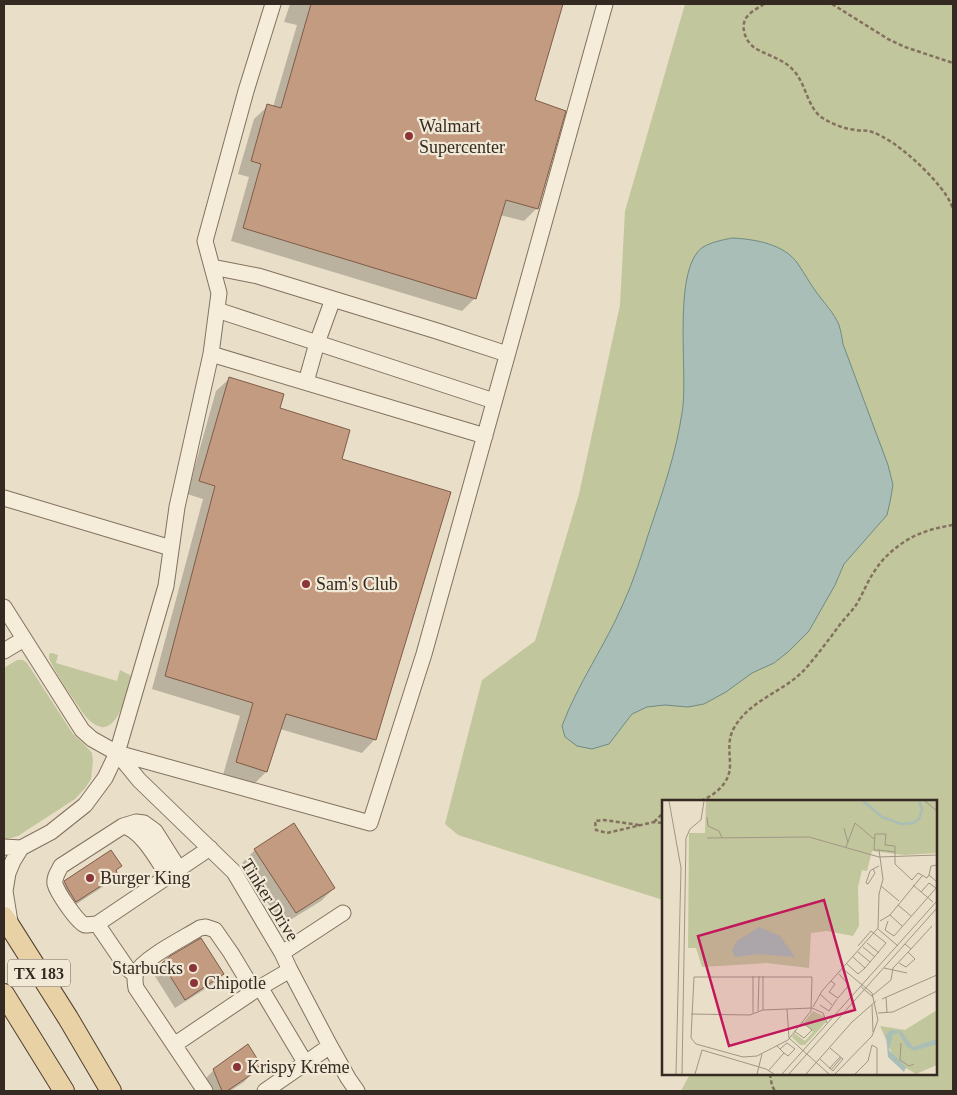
<svg xmlns="http://www.w3.org/2000/svg" width="957" height="1095" font-family="'Times New Roman',serif">
	<style>
		.green { fill: #c2c69c }
		.water { fill: #a8beb7; stroke: #708b83 }
		.shadow { fill: #0003 }
		.building { fill: #c39b81; stroke: #7f5c47 }
		.lines { fill: none; stroke-linecap: round; stroke-linejoin: round }
		.minor-casing { stroke: #83715f; stroke-width: 17 }
		.major-casing { stroke: #514032; stroke-width: 22 }
		.path { stroke: #83715f; stroke-width: 2.5; stroke-dasharray: 4 2.5; stroke-linecap: butt }
		.minor { stroke: #f5ecda; stroke-width: 15 }
		.major { stroke: #e8d1a4; stroke-width: 20 }
		.poi-dot { fill: #8b3538; stroke: #f1e9d6; stroke-width: 2 }
		.labels { text-anchor: middle; stroke-width: 4.5; stroke-linejoin: round; paint-order: stroke }
		.shield { fill: #f1e9d6; stroke: #6d6357; stroke-width: 1 }
		.shield-label { font-size: 16px; font-weight: bold; fill: #352a21 }
		.poi-label { font-size: 18px; fill: #352a21; stroke: #f1e9d6; text-anchor: start }
		.street-label { font-size: 18px; fill: #352a21; stroke: #f1e9d6 }
		.inset-river { fill: none; stroke: #a8beb7; stroke-width: 2.5 }
		.inset-road { fill: none; stroke: #a19685; stroke-width: 1 }
		.view { fill: #c2185b; fill-opacity: 0.15; stroke: #c2185b; stroke-width: 2.5 }
		.inset-edge { fill: none; stroke: #352a21; stroke-width: 2.5 }
	</style>
	<rect width="100%" height="100%" fill="#e9dec7"/>
	<path class="green" d="M685,4H953V1091H681L690,1074H936V801H663V900L458,835L445,824L482,680L535,641L579,494L620,305L625,211Z
		M50,653H52L58,655L56,663L117,681L120,670L130,675L131,677C127,691 121,723 105,727C99,728 92,723 88,719C82,713 49,664 49,657C49,656 49,654 50,653Z
		M17,660H23L27,663L73,734L84,744L92,753L93,761L91,779L86,787L75,799L18,836L4,840V668Z"/>
	<path class="water" d="M732,238C754,239 785,244 798,264C805,274 810,284 817,293C825,304 834,313 839,325C841,331 842,338 843,344L888,465L893,485L890,502L887,515L844,564L835,585L809,631L788,652L774,663L752,673L726,692L704,704L688,707L665,705L647,707L632,714L609,744L592,749L577,746L565,737L562,726C578,683 605,646 623,604C634,580 642,554 650,529C663,491 676,453 682,413C689,376 671,269 703,247C712,242 722,240 732,238Z"/>
	<path class="shadow" d="M290,4H562L533,101L537,208L524,221L500,215L475,298L462,311L231,241L249,177L238,174L254,119L268,106L273,107L297,25L284,22Z
		M230,378L278,409L340,460L375,739L362,753L280,729L266,772L253,785L223,775L240,716L152,689L203,499L187,494L216,391Z
		M255,850L334,888L321,901L282,925L242,863Z
		M117,875L107,884L66,911L55,892L65,882Z
		M163,963L223,974L213,984L175,1008L153,973Z
		M259,1065L244,1082L230,1091H209L204,1080L214,1070Z"/>
	<path class="building" d="M311,4H563L535,100L566,111L538,209L506,200L476,299L243,228L261,164L251,161L267,104L281,108Z
		M229,377L284,394L280,408L350,430L342,459L451,492L376,740L286,714L267,772L236,762L253,703L165,676L215,486L199,481Z
		M294,823L335,888L296,913L254,849Z
		M111,850L122,866L116,870L118,875L76,902L68,889L64,881Z
		M201,938L224,974L185,1000L162,963L170,956Z
		M248,1044L261,1065L253,1070L255,1072L227,1091H222L213,1069Z"/>
	<g class="lines">
		<g class="minor-casing">
			<path id="minor" d="M212,267L258,276L437,331L507,354
				M217,310L494,401
				M211,354L485,436
				M306,382L317,343L333,299
				M4,498L171,548
				M4,607L82,730L92,739L117,753L370,823L424,654L605,4
				M4,651L24,639
				M117,753L139,780L234,872L282,953L290,970L330,1046L348,1078L357,1091
				M123,826C142,830 158,861 168,876
				M4,847L21,848
				M179,869L155,831L144,823L136,822L123,826L61,866C58,872 54,877 55,884C57,892 77,922 85,925C89,925 93,924 97,924L210,848
				M97,924L127,968L135,975
				M11,928L5,891L8,873L13,861L21,848L51,832L85,805L105,778L117,753L166,586L177,507L211,354L219,293L205,241L246,91L273,4
				M282,953L343,913
				M260,987L306,1064
				M174,1045L254,991
				M205,1091L136,988C135,982 134,978 136,973C143,958 186,937 200,928L206,927L215,930L231,953L254,991L290,970
				M265,1091L330,1046"/>
		</g>
		<g class="major-casing">
			<path id="major" d="M4,917L68,1018L111,1091
				M4,994L64,1091"/>
		</g>
		<path class="path" d="M764,4C758,8 750,12 746,18C740,28 746,42 755,48C768,56 784,59 794,71C806,84 807,106 821,117C832,124 844,129 856,130C862,131 867,130 872,132C896,140 932,174 946,195C949,199 951,204 953,209
			M832,4L888,39L905,47L953,63
			M701,801C716,794 730,783 730,765C730,752 727,740 734,728C750,699 785,692 806,668C819,653 830,638 841,623C846,617 852,611 856,605C863,594 867,582 874,572C880,562 888,554 897,547C913,534 933,528 953,525
			M654,822L663,813
			M639,825L604,820L595,821L596,830L607,833L654,822L663,823
			M770,1074L772,1086L775,1091"/>
		<use href="#minor" class="minor"/>
		<use href="#major" class="major"/>
	</g>
	<g class="poi-dot">
		<circle cx="409" cy="136" r="5"/>
		<circle cx="306" cy="584" r="5"/>
		<circle cx="90" cy="878" r="5"/>
		<circle cx="193" cy="968" r="5"/>
		<circle cx="194" cy="983" r="5"/>
		<circle cx="237" cy="1067" r="5"/>
	</g>
	<g class="labels">
		<rect class="shield" x="8" y="959.5" width="62" height="27" rx="4"/>
		<g class="shield-label">
			<text x="39" y="979">TX 183</text>
		</g>
		<g class="poi-label">
			<text x="419" y="132">Walmart<tspan x="419" dy="21">Supercenter</tspan></text>
			<text x="316" y="590">Sam's Club</text>
			<text x="100" y="884">Burger King</text>
			<text x="183" y="974" text-anchor="end">Starbucks</text>
			<text x="204" y="989">Chipotle</text>
			<text x="247" y="1073">Krispy Kreme</text>
		</g>
		<g class="street-label">
			<text transform="translate(270 900) rotate(58)" y="6">Tinker Drive</text>
		</g>
	</g>
	<g transform="translate(662 800)">
		<rect width="275" height="275" fill="#e9dec7"/>
		<path d="M44,1H275V53L242,55L210,51L205,71L200,70L196,87L197,126L191,136L165,131L149,133L147,168L105,163L40,167L34,148H26L27,33H43ZM275,210V265L254,274L234,262L218,226L243,230ZM151,211L163,217L164,222L143,245H138L130,237L132,233L143,241L151,232L142,222Z" fill="#c2c69c"/>
		<path d="M97,127L118,136L133,157L96,154L73,157L70,150L75,141ZM228,230L239,231L251,247L275,239V244L252,251L244,246L237,233L231,234L227,250L244,267L242,272L226,257L224,235Z" fill="#a8beb7"/>
		<path class="inset-river" d="M201,1L220,17L239,24L251,23L257,19L260,9L257,1"/>
		<path class="inset-road" d="M7,1L19,68L14,274M263,1L275,11M45,17L46,26L57,31L60,38M182,28L186,43M45,38L147,37L217,57L275,55M184,47L193,23L212,39M233,52V64L250,80L256,73L265,78L267,75M275,65L269,66L267,75L275,82M211,69L213,73L206,84L204,83L208,71L211,69L217,66M251,85L271,102M219,86L237,101M259,92L267,83L274,88M236,105L249,116M228,115L240,126M218,121L228,115L260,76M226,121L223,130L232,136M216,129L236,146M232,136L275,87M205,143L217,153M196,146L209,131L224,143L203,168M201,147L213,157M249,149L270,126M196,152L208,162M237,163L244,167L253,159L246,152M185,164L196,174L203,168L191,157M222,168L245,173M32,177H150L149,211L126,240L95,256L81,257L34,244L29,238ZM169,181L173,184L167,192L176,198L187,185L177,174M198,186L211,197M158,194L170,205M211,195L229,180L231,168L249,149L243,144M224,197L225,213M220,199L275,175M158,205L167,211L175,199M210,205L211,232M151,207L160,191L216,128L217,94L221,79L217,50L233,52V46L223,45L224,34H213L212,50H217M125,209L127,238L167,274M101,210V176M96,211L97,176M91,213V176M216,213L231,212L275,191M29,214L88,215L101,210L150,208L161,213L165,223M132,231L142,238L150,230L140,222M239,243L238,260L247,266L252,264M168,248L181,259M118,249L125,243L133,249L126,256L122,253M158,259L171,271L181,259M167,269L178,257M107,270L122,253L115,246M169,270L179,258M20,274L24,38L28,29L39,20L42,1M33,274L40,250L104,269L112,274M95,274L100,254M120,274L275,101M127,274L275,108M144,274L190,222L214,201M173,274L210,236L216,220L210,193L181,169M193,274L206,261L210,245L215,248V274"/>
		<path class="view" d="M162,100L193,210L67,246L36,136Z"/>
		<rect width="275" height="275" class="inset-edge"/>
	</g>
	<rect width="957" height="1095" fill="none" stroke="#352a21" stroke-width="10"/>
</svg>
